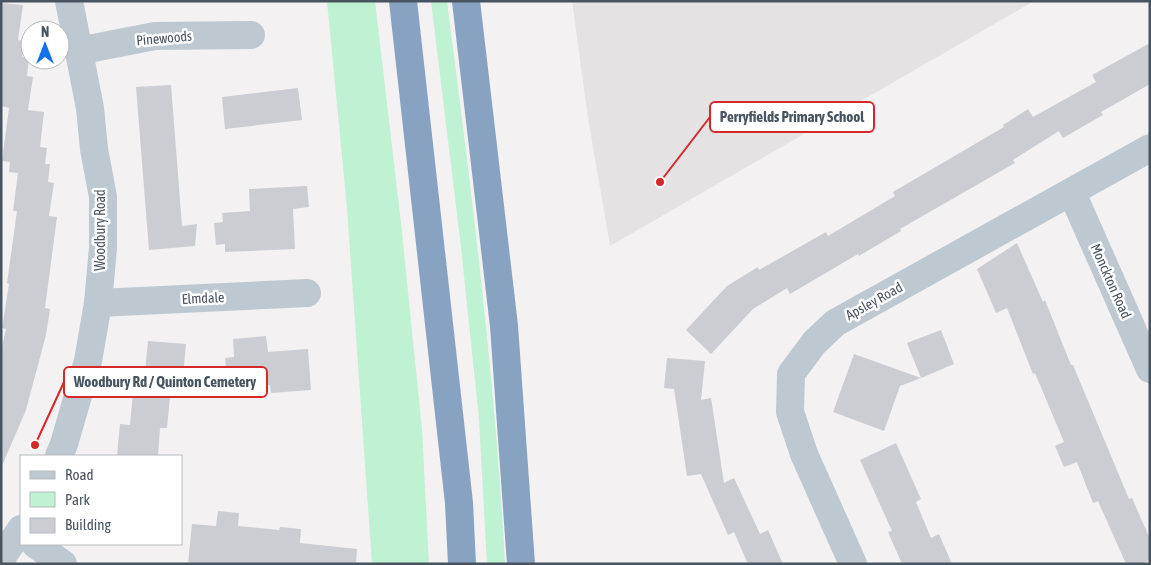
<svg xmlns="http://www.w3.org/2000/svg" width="1151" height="565" font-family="'Asap Condensed',sans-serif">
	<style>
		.education { fill: #e4e2e3 }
		.green { fill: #bff1d3 }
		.building { fill: #cbcdd3 }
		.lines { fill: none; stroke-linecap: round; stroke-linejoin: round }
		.minor { stroke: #bec8d0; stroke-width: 28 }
		.tertiary { stroke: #bec8d0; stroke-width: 28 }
		.motorway { stroke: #87a3c1; stroke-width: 28 }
		.labels { text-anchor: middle; stroke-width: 5; stroke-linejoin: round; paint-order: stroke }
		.street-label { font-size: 14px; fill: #48545f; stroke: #fff }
		.leader { fill: none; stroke: #d62828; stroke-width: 2 }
		.callout-dot { fill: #d62828; stroke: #fff; stroke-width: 2 }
		.callout { fill: #fff; stroke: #d62828; stroke-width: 2 }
		.callout-label { font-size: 15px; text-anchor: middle; font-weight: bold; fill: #48545f }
	</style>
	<rect width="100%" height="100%" fill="#f3f1f1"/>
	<path class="education" d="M572,1H1034L610,246L588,118Z"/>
	<path class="green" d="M327,1H375L401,223L422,429L429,564H372L347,208Z
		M431,1H447C471,188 495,375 505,564H487L479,419L461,247Z"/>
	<path class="building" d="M1,3L23,5L18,40L24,41L22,57L29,58L27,76L33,77L28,110L44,112L40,147L47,148L45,164H50L48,182L54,183L49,216L57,217L45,308L50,309L46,335L26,410L1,468V351L6,329L2,328L9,284L7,283L17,211H13L18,173L9,172L10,162L2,161L9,108L1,106Z
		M1150,43V84L1101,112L1103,115L1063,138L1059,131L1013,160L1015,163L900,229L901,231L859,256L858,254L790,294L787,288L753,309L711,354L686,330L727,286L758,267L759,270L826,232L828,236L895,196L893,192L1004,127L1003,125L1028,109L1033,117L1096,82L1092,75Z
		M171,85L182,226L197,224L195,246L149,250L136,87Z
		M298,88L302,120L225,129L222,97Z
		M307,186L309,207L293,209L295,249L225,252V244L216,245L214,223L223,222L222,213L250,211L249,189Z
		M1017,243L1043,302L1045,300L1071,365H1073L1129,499L1132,498L1150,539V560L1142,564H1126L1098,501L1093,503L1077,462L1064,467L1055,446L1064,442L1035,373L1033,374L1007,308L996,313L977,269Z
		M941,330L954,364L921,378L907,343Z
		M266,336L268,352L308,349L311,390L271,393L270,385L242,387L241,378L227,379L225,358L234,357L233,339Z
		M148,341L186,344L182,387L171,386L167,428H160L158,456H117L120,424L130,425L134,382L144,383Z
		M854,354L921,378L900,386L884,431L833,412Z
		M667,358L705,361L701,400L711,398L724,483L734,478L760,534L768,530L783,564H748L734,532L728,535L701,474L687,476L674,389L664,388Z
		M896,443L921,499L916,502L931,538L939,534L952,564H902L888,532L892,531L860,460Z
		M218,511L239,513L238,526L279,530L280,527L301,529L300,543L357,549L356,564H188L192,524L216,526Z"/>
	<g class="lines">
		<path class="minor" d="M78,51L155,36L251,35
			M1072,193L1150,369
			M98,303L307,293
			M35,544L63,564
			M853,564L804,454L790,412L791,374L814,343L835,323L1150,148"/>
		<path class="tertiary" d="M59,456L64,444L88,361L98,303L103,248V197L94,149L90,108L69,1
			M1,559L21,529"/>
		<path class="motorway" d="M403,1L459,503L462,564
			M466,1L504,326L521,564"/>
	</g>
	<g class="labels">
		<g class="street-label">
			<text transform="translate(164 38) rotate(-5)" y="5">Pinewoods</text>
			<text transform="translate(100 230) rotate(-90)" y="5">Woodbury Road</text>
			<text transform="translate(1111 281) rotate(66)" y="5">Monckton Road</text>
			<text transform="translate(203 298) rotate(-3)" y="5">Elmdale</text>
			<text transform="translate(874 301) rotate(-29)" y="5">Apsley Road</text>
		</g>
	</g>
	<path class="leader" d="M660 182L710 117M35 445L64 382"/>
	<g class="callout-dot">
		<circle cx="660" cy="182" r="5"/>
		<circle cx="35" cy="445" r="5"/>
	</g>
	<g class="callout">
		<rect x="710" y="102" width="164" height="30" rx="5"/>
		<rect x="64" y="367" width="203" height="30" rx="5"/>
	</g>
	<g class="callout-label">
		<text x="792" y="122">Perryfields Primary School</text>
		<text x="165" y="387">Woodbury Rd / Quinton Cemetery</text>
	</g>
	<rect width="1151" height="565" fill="none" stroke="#48545f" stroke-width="5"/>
	<rect x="20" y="455" width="162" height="90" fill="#ffffff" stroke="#b6bbbf"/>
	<rect x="30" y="471" width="25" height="8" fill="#bec8d0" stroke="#b6bbbf"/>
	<text x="65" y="480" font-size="15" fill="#48545f">Road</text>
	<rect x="30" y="492" width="25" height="15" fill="#bff1d3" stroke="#b6bbbf"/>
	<text x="65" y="505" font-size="15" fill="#48545f">Park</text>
	<rect x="30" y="518" width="25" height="15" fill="#cbcdd3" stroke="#b6bbbf"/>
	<text x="65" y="530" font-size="15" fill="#48545f">Building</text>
	<g transform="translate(45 45)"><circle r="24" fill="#ffffff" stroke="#b6bbbf"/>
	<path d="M0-4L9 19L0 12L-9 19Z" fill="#1370eb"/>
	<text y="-8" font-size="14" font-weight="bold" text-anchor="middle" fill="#48545f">N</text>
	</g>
</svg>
